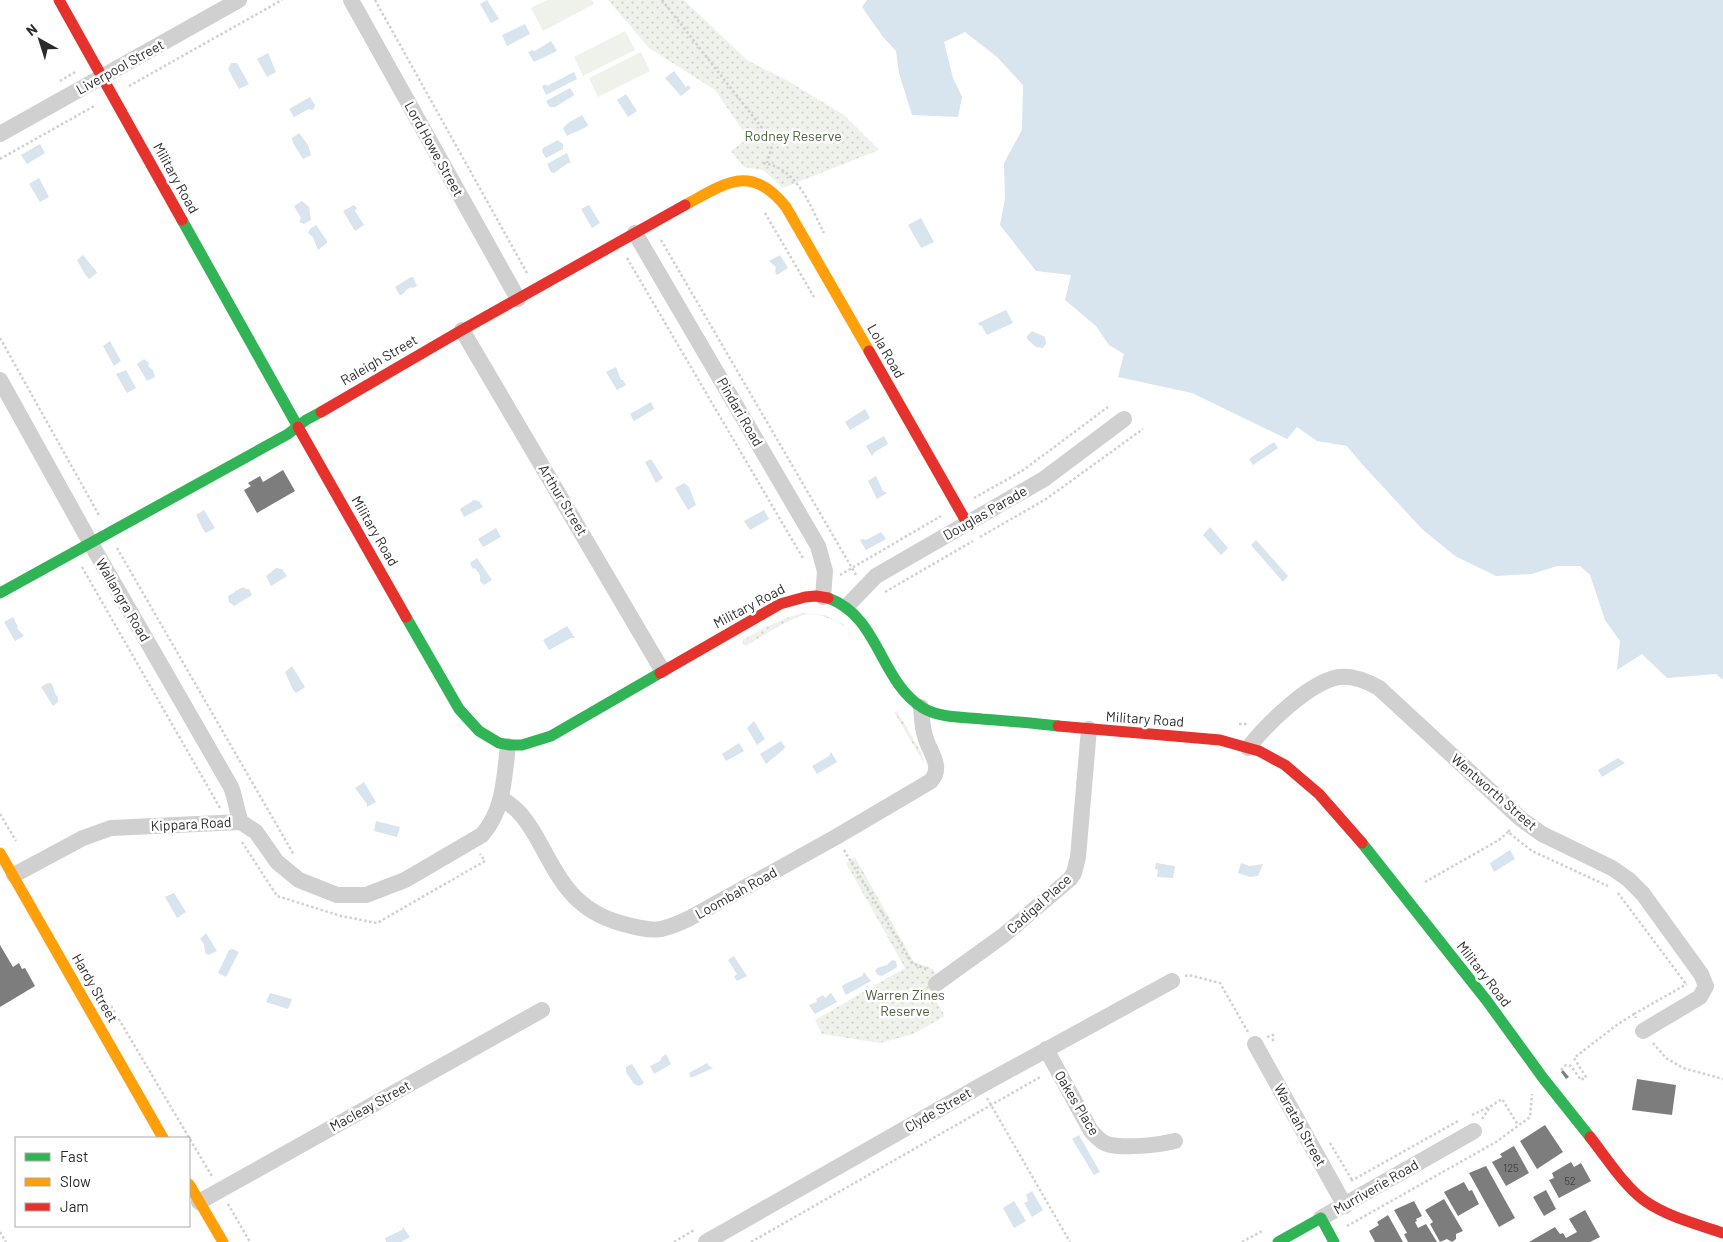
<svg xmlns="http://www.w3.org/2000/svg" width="1723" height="1242" font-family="Barlow,sans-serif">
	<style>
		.green { fill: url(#green-dots) }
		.pitch { fill: #eef2eb }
		.water { fill: #d8e4ee }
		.building { fill: #7d7d7d }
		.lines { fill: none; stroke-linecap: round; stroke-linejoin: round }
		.path { stroke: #d0d0d0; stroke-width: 2.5; stroke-dasharray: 2.5 2.5; stroke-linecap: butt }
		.street { stroke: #d0d0d0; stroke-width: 16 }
		.fast { stroke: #30b455; stroke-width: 11 }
		.slow { stroke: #ff9f0a; stroke-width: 11 }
		.jam { stroke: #e5322d; stroke-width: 11 }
		.labels { text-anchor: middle; stroke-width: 5; stroke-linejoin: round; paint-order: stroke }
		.number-label { font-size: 11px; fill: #404040 }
		.street-label { font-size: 14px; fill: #2b2b2b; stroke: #fff }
		.park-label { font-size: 14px; fill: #4d623e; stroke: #fff }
	</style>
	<defs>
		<pattern id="green-dots" width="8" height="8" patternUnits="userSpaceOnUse" patternTransform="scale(1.25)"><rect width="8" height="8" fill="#eef2eb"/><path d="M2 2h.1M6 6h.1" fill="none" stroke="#ccd0ca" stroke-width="1.8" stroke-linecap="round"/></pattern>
	</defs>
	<rect width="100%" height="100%" fill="#fff"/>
	<path class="green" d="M608,0H684L747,60L788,81L844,115L879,150L783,188L763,170L744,167L731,151L748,138L715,90L649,48Z
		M803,613L825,615L845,625L844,627C834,618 813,611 800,616C782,623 763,636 746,646L743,644V640C762,629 782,618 803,613Z
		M897,711L922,754L924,763L894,712Z
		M855,857L914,962L933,969L936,974L930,979L940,998L936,1001L945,1016L913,1034L880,1043L822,1034L815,1020L905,968L846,863Z"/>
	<path class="pitch" d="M547,0H592L594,4L543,31L531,8Z
		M625,31L635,50L583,76L574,57Z
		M641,52L650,71L598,97L589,78Z"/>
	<path class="water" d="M487,0L499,19L491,23L480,4Z
		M867,0H1723V680L1716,674L1667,678L1642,654L1617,670L1620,641L1605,620L1590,575L1580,566H1557L1532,574L1496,576L1455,556L1422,529L1362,464L1347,446L1317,441L1297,427L1287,439L1192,393L1118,377L1124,354L1109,345L1096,326L1065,300L1071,275L1036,271L1000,225L1005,199L1004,163L1022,130L1023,85L997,57L965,32L944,42L953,78L962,97L958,117L912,115L899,73L896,51L883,37L862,7Z
		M525,24L530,34L507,46L502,35Z
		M551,41L557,51L534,62L528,52L532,50L535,51Z
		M268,53L276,72L267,77L257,59Z
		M231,63H237L249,84L239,89L228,69Z
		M674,71L686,87L688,85L691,88L681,96L665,78Z
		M574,72L577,79L546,95L542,86L546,84L547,86Z
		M570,88L574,94L573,96L555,107H550L546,101Z
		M626,94L637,111L628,117L617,100Z
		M310,97L315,105L314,109L312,110L309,109L294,117L289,109Z
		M582,115L588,125C583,130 574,132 567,136L563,128L568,123Z
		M299,133L308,145L311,155L303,159L293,143L292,138Z
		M558,140L563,144V149L546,158L542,152L543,148Z
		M40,144L45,153L27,164L21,155Z
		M567,153L571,163H568L554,173L551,172L547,164Z
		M39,178L49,197L40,202L29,184Z
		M302,201L309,207L311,220L304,224L299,222L301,218L294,206Z
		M354,205L357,208L355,211L364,225L355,231L343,211Z
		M589,205L600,223L592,228L581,209Z
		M921,218L934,242L921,248L908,225Z
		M316,225L327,241V243L318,250L313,237L308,233L310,229Z
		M83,255L96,271L97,273L89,279C86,277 80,265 77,260Z
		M780,255L788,268L777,275L775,272L776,267L769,261Z
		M411,277H413L417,286L413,288L411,287L405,291V292L401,295L399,294L395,287Z
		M1006,310L1013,323L987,335L981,325L979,326L978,323Z
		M1032,331L1045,337L1046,344L1043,348L1036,347L1027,339V336Z
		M110,341L121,361L114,366L103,346Z
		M144,359L149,363L148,366L153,370L155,377L147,381L137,364Z
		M616,367L621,380H623L626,385L617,390L606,372Z
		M126,370L136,388L127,393L116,374Z
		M651,402L654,409L634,421L630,414Z
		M865,409L870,418L850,430L845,422Z
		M884,436L888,444L875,452L872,456L866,446Z
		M1274,442L1278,448L1253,465L1249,459Z
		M651,459L663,478L656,483L645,462Z
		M876,476L883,491L887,493L877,499L868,481Z
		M684,483L689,487L696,505L688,510L675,488Z
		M474,500L479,501L483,507L464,517L460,509Z
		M204,510L215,528L206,533L204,531L196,515Z
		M764,510L769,519L750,530L744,521Z
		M1210,527L1228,548L1221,555L1203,535Z
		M496,528L501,537L483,547L478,539Z
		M881,532L886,539L866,550L860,540L863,539L866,540Z
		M1256,540L1288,576L1283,582L1251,545Z
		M477,558L492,580L484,585L480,581V575L475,568L473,569L470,563Z
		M276,568L282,569L287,576L271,586L266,576Z
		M244,587L246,589H249L252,595L234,606L229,602L228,596L235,592V591Z
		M13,617L18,627L17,628L24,636L15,641L4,622Z
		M567,626L575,638H571L549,650L543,640Z
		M292,666L305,687L296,693L293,690L285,672Z
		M47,683H51C55,688 53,693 58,697V702L53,706L41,687Z
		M754,721L765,739L757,745L747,728Z
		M781,741L785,747L784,749L766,764L760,754Z
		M739,743L744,751L726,761L722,754Z
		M831,752L837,762L817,774L812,766L829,756Z
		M1618,758L1625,763L1602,777L1598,770Z
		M364,782L376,802L367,807V804L355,788Z
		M376,821L400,827L397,837L374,831Z
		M1510,850L1515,859L1494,872L1490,863Z
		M1156,863L1175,866L1173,878L1157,877L1158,870L1155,869Z
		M1241,863L1250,866L1263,864L1258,876L1250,877L1238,873Z
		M174,893L186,912L177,918L165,897Z
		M206,933L217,951L208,955L205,953L204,944L200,939Z
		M233,949L239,952L226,977L218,973L229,950Z
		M734,956L747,976L737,981L734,977L737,974L728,960Z
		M892,960L896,961L897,967L882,976L878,975L875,971L877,968L887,965Z
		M864,972L871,981L846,995L842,987L843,985L862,976Z
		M270,993L292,999L288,1009L266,1002Z
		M831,993L837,1002L815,1014L809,1005L817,1002L816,999L823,995L825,998Z
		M666,1054L671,1064L654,1074L650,1066L660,1061L662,1057Z
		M707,1063L709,1066L713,1068L691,1078L689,1073Z
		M632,1064L644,1083L639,1086L634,1084L626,1072V1067Z
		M1079,1135L1100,1172L1094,1175L1072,1139Z
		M1032,1191L1043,1210L1032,1217L1024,1203L1028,1201L1026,1195Z
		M1014,1201L1026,1221L1014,1228L1003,1208Z
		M403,1227L410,1237L401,1242H386L385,1238L402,1230Z"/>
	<path class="building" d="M283,470L295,491L257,513L244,490L251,486L248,483L260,476L263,482Z
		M0,945L13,967L19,963L22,969L25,968L35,986L0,1007Z
		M1563,1070L1569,1077L1566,1079L1561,1072Z
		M1637,1079L1676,1085L1672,1115L1632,1110Z
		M1545,1125L1563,1152L1537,1169L1520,1141Z
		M1514,1146L1529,1173L1506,1186L1492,1162L1502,1157L1500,1154Z
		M1571,1162L1574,1167L1581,1163L1591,1181L1559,1198L1549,1180L1554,1178L1552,1173Z
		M1486,1166L1515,1218L1499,1227L1469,1173Z
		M1464,1182L1469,1191L1472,1190L1479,1204L1458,1216L1444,1192Z
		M1546,1190L1556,1209L1544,1216L1533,1197Z
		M1444,1199L1463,1231L1456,1234V1239L1452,1242L1447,1239L1440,1242L1430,1224L1433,1222L1425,1210Z
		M1414,1201L1422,1216L1416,1219L1417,1221L1415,1222L1418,1228L1426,1224L1437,1242H1408L1404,1234L1407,1233L1394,1210Z
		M1585,1210L1600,1237L1590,1242H1529L1555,1227L1560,1234L1563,1233L1566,1238L1577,1232L1569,1219Z
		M1388,1215L1403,1242H1375L1369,1231L1379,1225L1377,1222Z"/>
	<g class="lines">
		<path class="path" d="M375,0L527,273
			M662,0L773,142L767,163
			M60,81L77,71
			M129,86L282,0
			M0,159L96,105
			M763,163C798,168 810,206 824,233
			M765,213L814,297
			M661,240L856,575
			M627,258L804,560
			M0,338L100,517
			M974,498L1022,471L1108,407
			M980,537L1046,499L1143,429
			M117,548L294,855
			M82,567L220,808
			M840,575L941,516
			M885,592L973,541
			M1239,724H1248
			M0,814L16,841
			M1510,830L1508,832L1532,851L1608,886
			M242,842L277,896L341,916L377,923L485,861L480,854
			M844,850L912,963L928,970
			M1425,882L1499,840L1508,832
			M1618,893L1686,984
			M1185,976L1189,975L1220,983L1248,1032
			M111,1006L213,1178
			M1634,1014L1687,984
			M1267,1037L1273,1035V1043
			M1653,1043L1666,1058L1683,1068L1723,1079
			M1561,1070L1566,1065L1571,1066L1581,1080L1586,1077L1574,1058L1618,1024L1634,1014L1636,1018
			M987,1098L1070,1242
			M1472,1115L1491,1106
			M1482,1119L1491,1106L1502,1099L1518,1125
			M1330,1143L1352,1180
			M1351,1181L1458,1121
			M228,1204L250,1242
			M1347,1226L1496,1142L1530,1117L1532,1094
			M0,1232L6,1242
			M674,1242L694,1230
			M751,1242L1042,1076
			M1242,1242L1264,1230"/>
		<path class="street" d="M351,0L518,299
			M0,134L239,0
			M635,233L818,546L825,571L823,597
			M462,330L662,670
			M0,380L90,542L231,787C236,799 236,810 241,822
			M847,606L876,576L1044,479L1124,419
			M1248,748C1266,725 1309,682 1339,677C1353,675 1367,681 1379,688L1521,819L1542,834L1612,868L1628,879L1643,894L1701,974L1706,986L1700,997L1643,1031
			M502,799C519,809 527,821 537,838C559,878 572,909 620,923C653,932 660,933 690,918L836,837L931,781C944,766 929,752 925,736C922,727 922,717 921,707
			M14,875L83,838L111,828L241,822L256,832L277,862L299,880L337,895H366L405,880L482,835C504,810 504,778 508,746
			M936,984L1004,935L1070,879L1074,873L1078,857L1089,729
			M1255,1044L1345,1206
			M1046,1049L1091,1131C1096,1136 1100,1142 1107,1144C1124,1149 1158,1145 1175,1141
			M199,1202L542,1010
			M1321,1218L1474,1131
			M706,1242L980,1086L1172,981"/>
		<path class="fast" d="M182,220L298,427
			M0,593L288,434L306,420L321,412
			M828,598C879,616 880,682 923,708C940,718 963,717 982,719C1008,721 1033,723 1058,726
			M406,617L459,709L479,731L499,743L510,745H522L551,736L660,673
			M1362,843L1487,1001L1543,1078L1590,1137
			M1278,1242L1321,1218L1334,1242"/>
		<path class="slow" d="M685,205C726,183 751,163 786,207L869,351
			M0,853L163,1138
			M189,1184L223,1242"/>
		<path class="jam" d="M59,0L182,220
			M869,351L967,523
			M321,412L462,330L685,205
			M298,427L406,617
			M660,673L780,604L805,597L816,596L828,598
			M1058,726L1220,740L1259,751L1285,765L1319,794L1362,843
			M1590,1137C1606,1157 1624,1186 1645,1201C1668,1217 1697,1224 1723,1233"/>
	</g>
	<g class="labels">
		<g class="number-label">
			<text x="1511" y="1172">125</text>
			<text x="1570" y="1185">52</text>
		</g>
		<g class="street-label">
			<text transform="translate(120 67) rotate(-29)" y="5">Liverpool Street</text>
			<text transform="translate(434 149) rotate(61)" y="5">Lord Howe Street</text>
			<text transform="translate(176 178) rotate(61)" y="5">Military Road</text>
			<text transform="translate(886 351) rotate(60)" y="5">Lola Road</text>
			<text transform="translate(379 360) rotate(-30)" y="5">Raleigh Street</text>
			<text transform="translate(740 412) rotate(60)" y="5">Pindari Road</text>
			<text transform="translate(563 500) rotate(59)" y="5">Arthur Street</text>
			<text transform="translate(985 513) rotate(-30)" y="5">Douglas Parade</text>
			<text transform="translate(375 531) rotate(60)" y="5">Military Road</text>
			<text transform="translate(123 600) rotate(60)" y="5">Wallangra Road</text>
			<text transform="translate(749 606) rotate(-28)" y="5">Military Road</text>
			<text transform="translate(1145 719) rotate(4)" y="5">Military Road</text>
			<text transform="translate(1494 792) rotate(41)" y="5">Wentworth Street</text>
			<text transform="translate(191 824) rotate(-3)" y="5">Kippara Road</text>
			<text transform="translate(736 893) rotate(-29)" y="5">Loombah Road</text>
			<text transform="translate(1039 904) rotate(-42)" y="5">Cadigal Place</text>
			<text transform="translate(1484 974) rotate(52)" y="5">Military Road</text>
			<text transform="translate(95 988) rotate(60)" y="5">Hardy Street</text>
			<text transform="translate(1077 1103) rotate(59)" y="5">Oakes Place</text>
			<text transform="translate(370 1106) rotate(-29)" y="5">Macleay Street</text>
			<text transform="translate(938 1110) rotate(-30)" y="5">Clyde Street</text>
			<text transform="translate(1300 1125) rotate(61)" y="5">Waratah Street</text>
			<text transform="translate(1376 1187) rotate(-30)" y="5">Murriverie Road</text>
		</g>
		<g class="park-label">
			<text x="793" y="141">Rodney Reserve</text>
			<text x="905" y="1000">Warren Zines<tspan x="905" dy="16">Reserve</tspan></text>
		</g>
	</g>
	<rect x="15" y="1137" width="175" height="90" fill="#ffffff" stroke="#aaaaaa"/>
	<rect x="25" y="1153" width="25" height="8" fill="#30b455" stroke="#aaaaaa"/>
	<text x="60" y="1162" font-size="15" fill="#2b2b2b">Fast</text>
	<rect x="25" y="1178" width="25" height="8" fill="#ff9f0a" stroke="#aaaaaa"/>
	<text x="60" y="1187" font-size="15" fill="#2b2b2b">Slow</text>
	<rect x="25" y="1203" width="25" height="8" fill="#e5322d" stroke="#aaaaaa"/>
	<text x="60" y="1212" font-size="15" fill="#2b2b2b">Jam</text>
	<g transform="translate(40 40) rotate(321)" stroke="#ffffff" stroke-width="4" paint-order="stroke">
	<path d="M0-4L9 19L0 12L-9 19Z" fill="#2b2b2b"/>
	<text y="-8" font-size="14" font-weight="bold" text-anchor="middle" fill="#2b2b2b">N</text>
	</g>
</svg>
